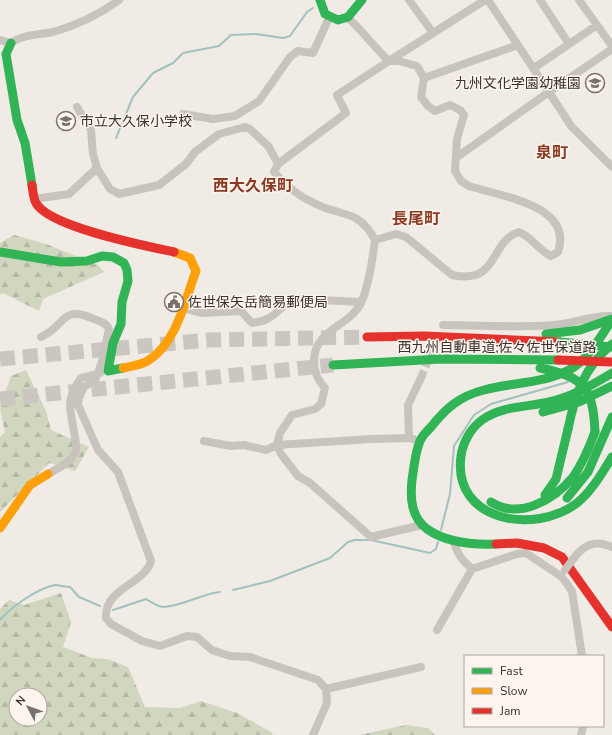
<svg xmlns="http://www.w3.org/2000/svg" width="612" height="735" font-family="'Nunito Sans','Noto Sans JP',sans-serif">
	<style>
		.forest { fill: url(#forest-firs); fill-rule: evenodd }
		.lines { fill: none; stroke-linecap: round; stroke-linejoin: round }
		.stream { stroke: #a1c2c1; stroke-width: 2 }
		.street-tunnel { stroke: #ccc6c0; stroke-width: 8; stroke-dasharray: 8 4; stroke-linecap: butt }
		.highway-tunnel { stroke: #ccc6c0; stroke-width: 15; stroke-dasharray: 15 8; stroke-linecap: butt }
		.street { stroke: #c9c3be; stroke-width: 8 }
		.fast { stroke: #30b455; stroke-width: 9 }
		.slow { stroke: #ff9f0a; stroke-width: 9 }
		.jam { stroke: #e5322d; stroke-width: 9 }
		.street-bridge { stroke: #c9c3be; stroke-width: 8 }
		.fast-bridge { stroke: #30b455; stroke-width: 9 }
		.jam-bridge { stroke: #e5322d; stroke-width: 9 }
		.labels { text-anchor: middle; stroke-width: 3; stroke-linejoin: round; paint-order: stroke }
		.poi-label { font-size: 14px; fill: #3b302b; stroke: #fbf5ee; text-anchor: start }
		.street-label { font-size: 14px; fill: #3b302b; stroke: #fbf5ee }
		.quarter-label { font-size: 16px; font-weight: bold; fill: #8c3b22; stroke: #fbf5ee }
	</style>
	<defs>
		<pattern id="forest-firs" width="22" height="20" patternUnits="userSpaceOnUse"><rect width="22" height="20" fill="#d1d6bf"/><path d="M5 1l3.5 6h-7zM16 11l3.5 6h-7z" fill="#b4b8a4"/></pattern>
	</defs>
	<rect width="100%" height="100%" fill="#f0ebe5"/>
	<path class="forest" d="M14,235L46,244L98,265L104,272L43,299L39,311L3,293L0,295V243Z
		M26,370L46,411L51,430L89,447L75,471L49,463L0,512V437L5,432L0,408L11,376Z
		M61,593L71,622L63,647L92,658L107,659L128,667L145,707L180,708L201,701L237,713L271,732L273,735H0V609L9,600L24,605ZM16,695H40V719H16Z
		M406,725L428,728L435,735H359Z"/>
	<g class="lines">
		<path class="stream" d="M116,138L133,97L153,73L173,63L183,53L219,46L231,35L256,34L283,38L290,36L307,12L313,8
			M441,530L450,494L454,446L474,415L491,404L568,382
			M233,590L270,581L330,558L348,542L355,540H371L430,553L436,549L438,542
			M113,610L146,599C151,602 158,607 163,607C183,606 201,594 220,592
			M0,620C11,607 38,588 55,585C59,585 65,587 70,587L79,597L100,606"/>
		<path class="street-tunnel" d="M421,378L439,334"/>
		<path class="highway-tunnel" d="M0,359L209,340L367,337
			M0,399L333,365"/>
		<path class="street" d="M409,0L433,33
			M540,0L569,44
			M579,0L612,46
			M347,17C363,31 374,47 389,61L485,0
			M0,40L11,43C24,34 38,35 53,32C77,25 99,15 119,0
			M612,49L549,92L571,126L612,167
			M534,68L597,25
			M424,78L518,45
			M77,107L91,130L93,154L97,168L110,189L119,194L159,185L186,164L195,152L219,134L245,127L250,129L269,147L278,164
			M183,114L213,119L235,116L259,101L290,57L298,51L313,53L329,18
			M457,157L549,92L488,0
			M34,199L69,194L97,168
			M375,240L396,234L406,237L452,275C500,285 489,241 519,232C532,237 538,250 551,256L558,252C574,205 500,196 469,186L461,181L455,171L457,139L464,115L460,110L450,105L435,111L428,106L421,97L424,78L417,66L399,61H389L337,95L346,113L278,164L274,172C285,185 300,197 316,204C342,217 359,209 375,240C373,256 368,288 361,303C349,327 315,329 314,360C314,372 317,379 325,388L321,404L315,409L292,415L280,433L277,445L281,454L298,476L310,483L371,537L422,525
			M182,308L201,313L241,311L252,323C279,320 277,304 299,299L361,302
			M443,325C480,325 517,328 554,325C574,324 591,315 611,316
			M41,337C66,326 61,304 94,319C100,321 106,323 109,329L102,362L95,380L84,387L79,397L78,405L98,450L118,472L151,561C145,584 104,588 106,618L111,624L142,641L160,646L187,636L197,637L212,650L230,656L250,657L318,680L326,689L327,703L313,735
			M413,439L409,438L408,405L421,378
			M204,441L231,446L244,445L266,450L277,445L371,439L409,438
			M48,474C57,469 70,463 75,453C77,449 76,442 75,437C71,411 64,401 81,378L100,373
			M454,541C457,554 462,560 472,569
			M573,559C584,545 594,539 612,547
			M437,630L472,569L517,554L526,553L562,577L572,591L582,656
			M326,689L421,667
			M581,735L583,726"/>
		<path class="fast" d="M320,0L325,14L338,20L348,17L362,0
			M11,43L6,54L17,120L25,143L32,185
			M0,252L61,262L87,261L102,256L113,257L124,263L127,270L128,281L122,302L121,324L113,343L108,371L123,368
			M546,334L580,330L612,319
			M333,365L441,359L558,360
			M612,373C592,385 572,397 549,402C527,407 501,406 482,420C471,428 463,442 461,456C452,522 535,535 577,503C592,491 602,473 612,457
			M543,412L579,402L612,386
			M545,495L556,479L568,429
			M567,498L588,472L612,417
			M491,502C519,520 554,500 573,477C583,463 589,448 595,432
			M496,544C472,545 447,543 427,529C411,517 410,498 412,480C414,467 415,453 420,441C422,436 427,431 431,427C446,408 460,396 484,390C513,382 542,384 569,370C588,360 600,337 612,320"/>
		<path class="slow" d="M123,368C132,366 142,365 149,360C177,342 185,300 196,271L190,258L174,252
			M0,528L30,485L48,474"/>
		<path class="jam" d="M32,185C33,190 33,198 36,203C49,227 146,246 174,252
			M367,337L424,336L560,342
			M496,544L517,543L544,548L562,557L612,627"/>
		<path class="street-bridge" d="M565,570L573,559"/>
		<path class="fast-bridge" d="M560,342L612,347
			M540,368C584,377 593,387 595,432
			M568,429C575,395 584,367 612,344"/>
		<path class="jam-bridge" d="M558,360L612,362"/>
	</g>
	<defs>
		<g id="school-ring" transform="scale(1)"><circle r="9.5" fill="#fbf5ee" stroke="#7a716c" stroke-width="1.5"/><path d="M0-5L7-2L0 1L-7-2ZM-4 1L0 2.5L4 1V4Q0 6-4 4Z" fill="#7a716c"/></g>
		<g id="civic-ring" transform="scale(1)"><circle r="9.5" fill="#fbf5ee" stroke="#7a716c" stroke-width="1.5"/><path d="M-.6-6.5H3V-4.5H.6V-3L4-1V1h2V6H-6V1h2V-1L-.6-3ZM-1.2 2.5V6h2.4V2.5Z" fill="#7a716c"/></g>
	</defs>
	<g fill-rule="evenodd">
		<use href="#school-ring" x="595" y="83"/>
		<use href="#school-ring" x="66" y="121"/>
		<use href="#civic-ring" x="174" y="302"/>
	</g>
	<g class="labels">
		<g class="poi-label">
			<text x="581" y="88" text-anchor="end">九州文化学園幼稚園</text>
			<text x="80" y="126">市立大久保小学校</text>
			<text x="188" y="307">佐世保矢岳簡易郵便局</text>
		</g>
		<g class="street-label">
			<text x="497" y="352">西九州自動車道;佐々佐世保道路</text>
		</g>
		<g class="quarter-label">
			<text x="552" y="158">泉町</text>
			<text x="253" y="191">西大久保町</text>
			<text x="416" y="224">長尾町</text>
		</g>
	</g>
	<rect x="464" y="655" width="140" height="72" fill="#fbf5ee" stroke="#aea6a0"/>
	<rect x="472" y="668" width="20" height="6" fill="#30b455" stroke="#aea6a0"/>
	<text x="500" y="675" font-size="12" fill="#3b302b">Fast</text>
	<rect x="472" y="688" width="20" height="6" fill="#ff9f0a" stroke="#aea6a0"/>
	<text x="500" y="695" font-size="12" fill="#3b302b">Slow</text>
	<rect x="472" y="708" width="20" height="6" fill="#e5322d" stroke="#aea6a0"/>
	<text x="500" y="715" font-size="12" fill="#3b302b">Jam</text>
	<g transform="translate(28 707) rotate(311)"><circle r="19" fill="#fbf5ee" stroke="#aea6a0"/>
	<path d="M0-3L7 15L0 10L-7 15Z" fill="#7a716c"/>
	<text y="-6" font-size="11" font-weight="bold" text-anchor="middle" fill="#3b302b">N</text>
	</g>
</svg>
